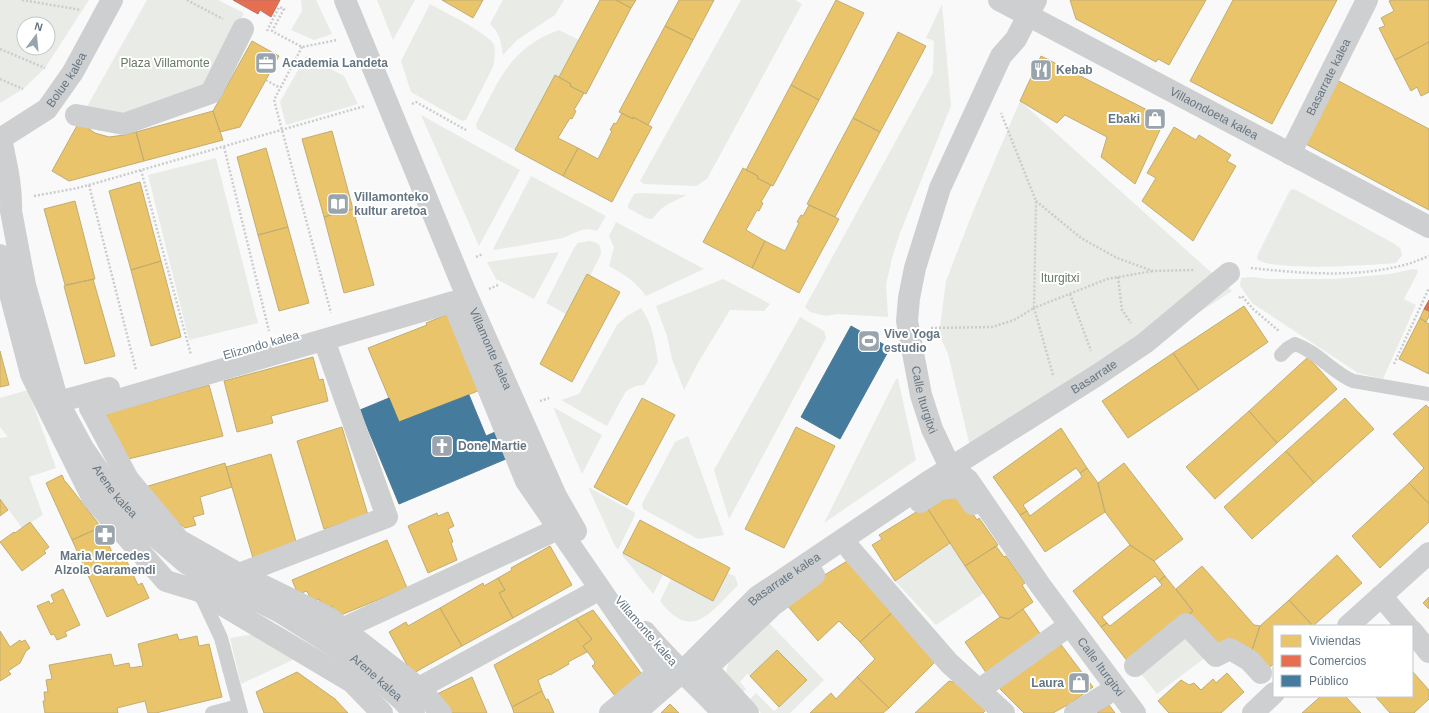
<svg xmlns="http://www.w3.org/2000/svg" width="1429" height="713" font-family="Arial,sans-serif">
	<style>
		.green { fill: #e8ebe6; fill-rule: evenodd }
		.homes { fill: #e9c46a; stroke: #c1ad72 }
		.shops { fill: #e76f51; stroke: #c07160 }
		.public { fill: #457b9d; stroke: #4f7a95 }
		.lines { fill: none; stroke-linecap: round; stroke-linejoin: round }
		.path { stroke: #cbcccd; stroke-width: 2.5; stroke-dasharray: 2 2; stroke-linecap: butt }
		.lane { stroke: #cecfd0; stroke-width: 14 }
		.street { stroke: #cecfd0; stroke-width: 22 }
		.labels { text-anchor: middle; stroke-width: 4; stroke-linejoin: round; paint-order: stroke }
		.park-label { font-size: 12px; fill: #687a64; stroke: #fff }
		.poi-label { font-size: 12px; font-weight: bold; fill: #657683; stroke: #fff; text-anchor: start }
		.street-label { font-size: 12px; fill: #657683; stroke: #fff }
	</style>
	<rect width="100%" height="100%" fill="#f9f9f9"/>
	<path class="green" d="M0,0H89L45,68L23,89L0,103ZM24,24H48V48H24Z
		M147,0H218L244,13L196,103L99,131L80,119Z
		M301,0H316L332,34L314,40L291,30L302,11Z
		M377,0H415L393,40Z
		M503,0H564L555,15L517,40L503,55C501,42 500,33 490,24Z
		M741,0H795L802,4L707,179L696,186L644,184L640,181Z
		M430,4C442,11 490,34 494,45C496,52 494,61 493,67L466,120L462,121L411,92L401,61Z
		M942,4L951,106L900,233L892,258L886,285L888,317L837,314L826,316L810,312L805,307L933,73L934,41L926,38Z
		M559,30L579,40L559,77L555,76L515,150L477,129L476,124C499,81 509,48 559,30Z
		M306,56L344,76L358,104L286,125L280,102Z
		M1020,101L1232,291L973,459L948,354L939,334L946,281L972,214Z
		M421,115L520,170L479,246Z
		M216,158L258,323L189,340L148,175Z
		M531,176L606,216L597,231C582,226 577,233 563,238L495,250L493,249Z
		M1292,189L1296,190L1393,243L1400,248L1402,255L1396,263C1373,265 1271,272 1257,259L1258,254L1289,192Z
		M642,193L687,195L668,204L661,209L652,219L646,218L628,208V205L634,194Z
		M616,222L704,269L646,296C635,281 625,275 609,266L614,247L609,236Z
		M589,241L595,242L600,246L601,254L590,276L566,314L546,303L574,248L578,243Z
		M559,252L534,299L496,279L487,262Z
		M1413,269L1418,270L1417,274L1404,299L1416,305L1383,379L1358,373L1252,303L1240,286L1241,278L1252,277L1268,279H1335L1390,274Z
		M723,279L770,304L764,311L730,310L698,363L684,390L672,359L667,336L656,306Z
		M641,308C653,324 655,343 658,362L644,385L636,386L626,391L607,426L561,400L579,394L617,325L627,316Z
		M800,317L824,331L826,338L729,519L714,470Z
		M896,379H898L916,460L824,523Z
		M28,390L56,468L29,477L43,515L22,528L0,498V438L8,437L0,427V398Z
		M553,407L602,435L582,474Z
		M688,436L724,535L698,539L643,509L642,504L675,442Z
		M588,487L634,512L635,515L618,550L614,544Z
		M950,543L984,593L936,625L895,581Z
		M623,553L663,575L653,594L622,555Z
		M727,573L735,576L738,585C711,612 692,643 660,601L671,579Z
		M767,621L824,680L790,713H761L749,700L756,693L774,711L807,681L777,650L750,676L747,674L740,682L746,689L742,693L726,673L729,660Z
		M1189,632L1210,654L1157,694L1139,671Z
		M255,634L299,657L241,684L230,638Z"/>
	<path class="homes" d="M442,0H483L473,18Z
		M600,0H616L631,8L586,94L570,86L571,84L559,77Z
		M616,0H636L631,8Z
		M679,0H714L693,40L665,26Z
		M836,0L864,13L819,100L791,85Z
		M1070,0H1206L1169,65L1158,59L1156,62L1076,19Z
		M1233,0H1337L1272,124L1190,81Z
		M1392,0H1429V42L1395,60L1379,28L1385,26L1381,18L1394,11L1389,1Z
		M665,26L693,40L648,125L633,117V119L619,112Z
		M898,32L926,46L880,132L853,118Z
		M252,41L279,56L240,127L220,132L213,111Z
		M1429,42V92L1421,96L1417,87L1411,91L1395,60Z
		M1041,56L1165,119L1135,184L1101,157L1107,137L1065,115L1057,123L1020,101Z
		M555,75L571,84L570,86L584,93L574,110L576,111L572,119L570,118L558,138L578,148L563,176L515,150Z
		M1335,79L1429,129V210L1302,142Z
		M791,85L819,100L773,186L757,178L758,176L746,170Z
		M213,111L223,140L144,161L136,132Z
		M622,113L633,119V117L652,127L612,202L563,176L578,148L598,159L612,131L610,130L614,123L616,124Z
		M853,118L880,132L835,217L807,204Z
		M79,122L95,133L109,137L124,135L136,132L144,161L69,181L52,171Z
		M1174,127L1196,140L1199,135L1231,155L1227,161L1236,166L1193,241L1142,201L1156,178L1147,173Z
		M332,131L353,209L324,217L302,139Z
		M266,148L288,227L258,235L237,157Z
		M743,168L758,176L757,178L771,185L761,202L763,203L759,211L757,210L746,230L765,241L752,268L703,242Z
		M140,182L161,261L131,270L109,191Z
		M75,201L95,279L65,285L44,209Z
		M809,205L839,219L799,293L752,268L765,241L785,251L799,223L797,222L801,215L803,216Z
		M353,209L374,285L344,293L324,217Z
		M288,227L309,303L279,311L258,235Z
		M161,261L181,337L151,346L131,270Z
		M587,274L620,292L572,382L540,364Z
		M93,279L115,356L85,364L64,286Z
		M1244,306L1268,342L1199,390L1173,353Z
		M1424,309L1429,311V317L1426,322L1420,318Z
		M456,311L488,387L399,422L368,348L427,325L426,323Z
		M1420,318L1429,324V374L1399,359Z
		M0,351L9,385L0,387Z
		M1173,353L1199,390L1128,438L1102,401Z
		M313,357L319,380L323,379L328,401L271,416L273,423L237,432L224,381Z
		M1308,357L1337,389L1277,443L1249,411Z
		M209,385L223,436L120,461L99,429L108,413Z
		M642,398L675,415L627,505L594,487Z
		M1345,398L1374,429L1314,483L1286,451Z
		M1426,405L1429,408V504L1409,483L1424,468L1393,434Z
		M1249,411L1277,443L1215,499L1186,467Z
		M342,427L368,515L324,529L297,441Z
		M796,427L835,446L784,548L745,529Z
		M1061,428L1087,468L1080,473L1076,468L1023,505L1027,511L1020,515L993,477Z
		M1286,451L1314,483L1252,539L1224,507Z
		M271,454L297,545L253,558L226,467Z
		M225,463L232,487L200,497L204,514L193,517L196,525L185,528L167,514L145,487Z
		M1124,463L1183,539L1154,561L1130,545L1105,512L1098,483Z
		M1087,468L1098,483L1105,512L1045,552L1020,515L1027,511L1030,516L1082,477L1080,473Z
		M62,475L65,482H66L101,527L72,540L46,483Z
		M1409,483L1429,504V522L1380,568L1352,536Z
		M957,490L977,520L979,518L998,545L965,566L928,509Z
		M0,499L8,510L0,516Z
		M926,506L950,543L895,581L872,545L882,539L879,535Z
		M448,512L454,526L448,529L453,542L451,543L457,560L428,573L408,526L437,513L438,516Z
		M640,520L730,568L713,601L623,553Z
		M30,522L49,547L44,551L46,553L22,571L0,542L14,532L15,533Z
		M101,527L115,559L124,555L138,585L142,583L149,598L107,617L72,540Z
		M387,540L407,588L336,617L332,606L324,609L319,599L312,602L307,591L298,594L292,580Z
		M1130,545L1154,561L1165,576L1159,581L1155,576L1102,617L1107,623L1101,627L1073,591Z
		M550,546L572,585L513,618L499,593L505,590L498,578L512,570L511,568Z
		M996,546L1004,557L1006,556L1025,583L1022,585L1033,602L1009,619L1000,617L965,566Z
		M1337,555L1362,583L1313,626L1289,600Z
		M847,561L895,610L860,642L839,621L818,641L786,604L815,581Z
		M1202,566L1254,625L1260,626L1252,650L1219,651L1187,615L1193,611L1176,589Z
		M1165,576L1193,611L1128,662L1101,627L1107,623L1110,626L1162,585L1159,581Z
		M498,578L505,590L499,593L513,618L462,646L440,608L483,583L484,586Z
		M63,589L80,625L65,632L67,636L57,640L54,634L51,635L37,606L49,601L50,604L54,602L51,595Z
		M1429,597V609L1423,603Z
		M1289,600L1313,626H1274V663L1269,668L1252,650L1260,626Z
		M440,608L462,646L412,674L389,632L406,622L408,626Z
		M1023,609L1041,635L987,674L965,642L1000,617L1009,619Z
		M593,610L641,673L615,696L592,666L594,665L595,662L583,646L592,639L576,619Z
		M895,610L940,657L889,708L857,677L875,659L860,642Z
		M576,619L592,639L583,646L587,652L568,662L569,664L550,675V674L538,680L542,691L512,707L494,665Z
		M0,631L10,647L20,640L21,642L25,640L30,648L26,651L20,663L8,671L11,674L0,681Z
		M177,634L179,640L197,636L199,646L209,644L222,697L156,713H148L145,701L117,708L118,713H45L43,701H45L44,692H48L46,680L52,679L49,665L111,654L114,666L129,663L130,668L143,666L138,644Z
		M1059,642L1093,687L1071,703L1053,713H1024L997,686Z
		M777,650L807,680L779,707L750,676Z
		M1412,671L1429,690V699L1414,713H1390L1375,696H1412Z
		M297,672L335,699L348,713H264L256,692Z
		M1227,673L1244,692L1221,713H1169L1158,701L1181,680L1189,685L1194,683L1201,690L1213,679L1216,683Z
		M472,677L487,713H446L431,697Z
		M857,677L889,708L883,713H810L831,693L836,699Z
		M949,681L971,686L990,706L983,713H915Z
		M542,691L546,700L548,699L554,713H514L512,707Z
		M1321,696H1345L1361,713H1302Z
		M670,704L679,713H661Z
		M1109,705L1115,713H1097Z"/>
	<path class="shops" d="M233,0H280L271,17L260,10L258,14Z
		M1429,300V311L1424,309Z"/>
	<path class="public" d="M851,326L890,348L840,439L801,417Z
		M469,395L486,436L502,429L513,456L399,504L360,410L389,398L399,422Z"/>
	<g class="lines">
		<path class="path" d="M22,0L81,10
			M187,0L223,19
			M267,31L279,7L284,9L272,31L302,47L337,40
			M302,47L274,100L331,313
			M0,49L45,68
			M0,79L23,89
			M266,80L280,88
			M412,104L416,102L466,130
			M224,147L269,331
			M141,170L191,355
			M89,185L136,370
			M34,196L73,189L89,185L365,106
			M1036,201L1081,238L1117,258L1153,271L1195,270
			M476,257L483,254
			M1251,268C1299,273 1352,278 1400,266C1410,264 1419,260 1429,256
			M1118,277L1122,310L1131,323
			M489,289L498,285
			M1070,294L1091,351
			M1239,298L1242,296L1253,309L1279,331
			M931,328L992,327L1014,320L1034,308L1036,201L1001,113
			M1394,364L1429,288
			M1053,375L1034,308L1107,279L1153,271
			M540,401L549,398"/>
		<path class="lane" d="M1281,355L1288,348L1295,344C1318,352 1332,372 1353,381L1429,394
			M200,593L221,638L241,713
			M212,713L238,706"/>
		<g class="street">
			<path id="s1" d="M345,0L464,289L556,496L576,531"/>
			<path id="s2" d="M999,0L1429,227"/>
			<path id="s3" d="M1036,0L1016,39L1001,56L940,188L915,268L909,298L907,321L921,395L932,429L950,467L968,480L1040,585L1135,713"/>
			<path d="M76,115L124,124L211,93L243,29"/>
			<path id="s4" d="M0,139L47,109L73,72L112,0"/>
			<path id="s5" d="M1,139C6,163 12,186 11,211L25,285L58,402L83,448L116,496L157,538L186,563L203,573L280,612L358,661L402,700L414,713"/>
			<path id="s6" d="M1290,154L1367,0"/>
			<path d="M0,255L31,374L93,499L166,581L199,591L352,682L382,713"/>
			<path d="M58,402L109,388"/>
			<path d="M920,502L940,489L958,487L964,491L973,504"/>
			<path d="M850,549L949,663L1004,713"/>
			<path d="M239,574L387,517L324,340"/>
			<path d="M1381,596L1407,626"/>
			<path d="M1348,626L1429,553"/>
			<path d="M342,629L558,529"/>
			<path d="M1412,631L1429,652"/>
			<path d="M645,632C669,661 697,685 723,713"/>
			<path d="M1135,666L1186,624L1216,656L1230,649L1249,660L1261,673"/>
			<path d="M419,688L600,589"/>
			<path d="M979,690L1060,632"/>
			<path d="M441,713L419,688L329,618L239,574L179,540L128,479L90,408L453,302L526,481L658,673L610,713"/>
			<path id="s7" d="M635,713L682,672L757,597L931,480L1099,374L1145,343L1229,273"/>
			<path d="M748,713L707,668L772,606L814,575"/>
			<path d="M1075,713L1105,695"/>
			<path d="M1253,713L1274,693"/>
		</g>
	</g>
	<defs>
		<g id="office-square" transform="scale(1.15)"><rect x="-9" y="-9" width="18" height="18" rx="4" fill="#99a4ac" stroke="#fff"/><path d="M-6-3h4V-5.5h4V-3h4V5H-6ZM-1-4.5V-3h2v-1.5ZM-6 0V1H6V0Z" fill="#fff"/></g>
		<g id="restaurant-square" transform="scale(1.15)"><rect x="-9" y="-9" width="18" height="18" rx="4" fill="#99a4ac" stroke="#fff"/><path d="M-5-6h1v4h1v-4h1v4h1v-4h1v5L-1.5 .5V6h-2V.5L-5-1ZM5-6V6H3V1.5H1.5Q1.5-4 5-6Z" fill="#fff"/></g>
		<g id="shop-square" transform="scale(1.15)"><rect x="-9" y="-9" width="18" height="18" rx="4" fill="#99a4ac" stroke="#fff"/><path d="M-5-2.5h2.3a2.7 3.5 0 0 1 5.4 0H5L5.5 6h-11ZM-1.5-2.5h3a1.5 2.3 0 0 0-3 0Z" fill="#fff"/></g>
		<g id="library-square" transform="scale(1.15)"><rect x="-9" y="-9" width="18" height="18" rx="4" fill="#99a4ac" stroke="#fff"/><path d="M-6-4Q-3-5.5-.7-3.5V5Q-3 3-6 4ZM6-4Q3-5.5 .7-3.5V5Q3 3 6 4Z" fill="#fff"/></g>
		<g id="stadium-square" transform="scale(1.15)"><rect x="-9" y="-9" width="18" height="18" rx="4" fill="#99a4ac" stroke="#fff"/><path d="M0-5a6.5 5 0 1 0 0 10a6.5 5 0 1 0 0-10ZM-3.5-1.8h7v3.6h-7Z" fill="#fff"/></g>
		<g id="church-square" transform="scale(1.15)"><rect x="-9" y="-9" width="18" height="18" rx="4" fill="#99a4ac" stroke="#fff"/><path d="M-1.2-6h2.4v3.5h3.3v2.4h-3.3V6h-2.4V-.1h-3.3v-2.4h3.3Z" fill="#fff"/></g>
		<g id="pharmacy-square" transform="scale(1.15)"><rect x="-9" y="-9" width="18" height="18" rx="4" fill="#99a4ac" stroke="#fff"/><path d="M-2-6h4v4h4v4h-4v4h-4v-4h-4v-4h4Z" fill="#fff"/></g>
	</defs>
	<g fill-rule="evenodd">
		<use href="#office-square" x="266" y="63"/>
		<use href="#restaurant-square" x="1041" y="70"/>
		<use href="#shop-square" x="1155" y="119"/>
		<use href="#library-square" x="338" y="204"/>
		<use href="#stadium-square" x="869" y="341"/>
		<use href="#church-square" x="442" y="446"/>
		<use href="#pharmacy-square" x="105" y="535"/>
		<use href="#shop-square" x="1079" y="683"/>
	</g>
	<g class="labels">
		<g class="park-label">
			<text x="165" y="67">Plaza Villamonte</text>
			<text x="1060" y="282">Iturgitxi</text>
		</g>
		<g class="poi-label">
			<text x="282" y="67">Academia Landeta</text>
			<text x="1056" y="74">Kebab</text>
			<text x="1140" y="123" text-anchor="end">Ebaki</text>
			<text x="354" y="201">Villamonteko<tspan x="354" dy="14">kultur aretoa</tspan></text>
			<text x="884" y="338">Vive Yoga<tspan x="884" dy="14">estudio</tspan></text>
			<text x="458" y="450">Done Martie</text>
			<text x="105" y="560" text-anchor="middle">Maria Mercedes<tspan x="105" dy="14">Alzola Garamendi</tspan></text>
			<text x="1064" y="687" text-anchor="end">Laura</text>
		</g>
		<g class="street-label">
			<text dy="4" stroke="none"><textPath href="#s6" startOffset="86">Basarrate kalea</textPath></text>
			<text dy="4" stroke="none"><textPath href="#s4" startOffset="91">Bolue kalea</textPath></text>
			<text dy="4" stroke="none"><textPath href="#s2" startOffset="243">Villaondoeta kalea</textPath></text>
			<text transform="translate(261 345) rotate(-16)" y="4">Elizondo kalea</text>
			<text dy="4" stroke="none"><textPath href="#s1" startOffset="378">Villamonte kalea</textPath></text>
			<text dy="4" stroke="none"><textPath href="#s7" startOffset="571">Basarrate</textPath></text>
			<text dy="4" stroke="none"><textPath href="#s3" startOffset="430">Calle Iturgitxi</textPath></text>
			<text dy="4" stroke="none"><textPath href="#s5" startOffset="376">Arene kalea</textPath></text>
			<text dy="4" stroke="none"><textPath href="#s7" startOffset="201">Basarrate kalea</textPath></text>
			<text transform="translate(646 631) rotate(49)" y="4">Villamonte kalea</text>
			<text dy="4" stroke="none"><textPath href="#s3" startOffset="754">Calle Iturgitxi</textPath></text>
			<text dy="4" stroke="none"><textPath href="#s5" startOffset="700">Arene kalea</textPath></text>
		</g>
	</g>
	<rect x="1273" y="625" width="140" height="72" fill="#ffffff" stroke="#c1c8cd"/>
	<rect x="1281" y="635" width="20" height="12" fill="#e9c46a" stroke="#c1c8cd"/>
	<text x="1309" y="645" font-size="12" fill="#657683">Viviendas</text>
	<rect x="1281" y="655" width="20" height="12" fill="#e76f51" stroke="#c1c8cd"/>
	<text x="1309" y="665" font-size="12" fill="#657683">Comercios</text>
	<rect x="1281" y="675" width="20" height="12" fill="#457b9d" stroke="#c1c8cd"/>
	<text x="1309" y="685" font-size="12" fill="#657683">Público</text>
	<g transform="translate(36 36) rotate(16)"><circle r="19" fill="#ffffff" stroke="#c1c8cd"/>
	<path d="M0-3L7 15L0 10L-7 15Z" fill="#99a4ac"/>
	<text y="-6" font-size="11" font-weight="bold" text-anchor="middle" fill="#657683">N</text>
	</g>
</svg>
